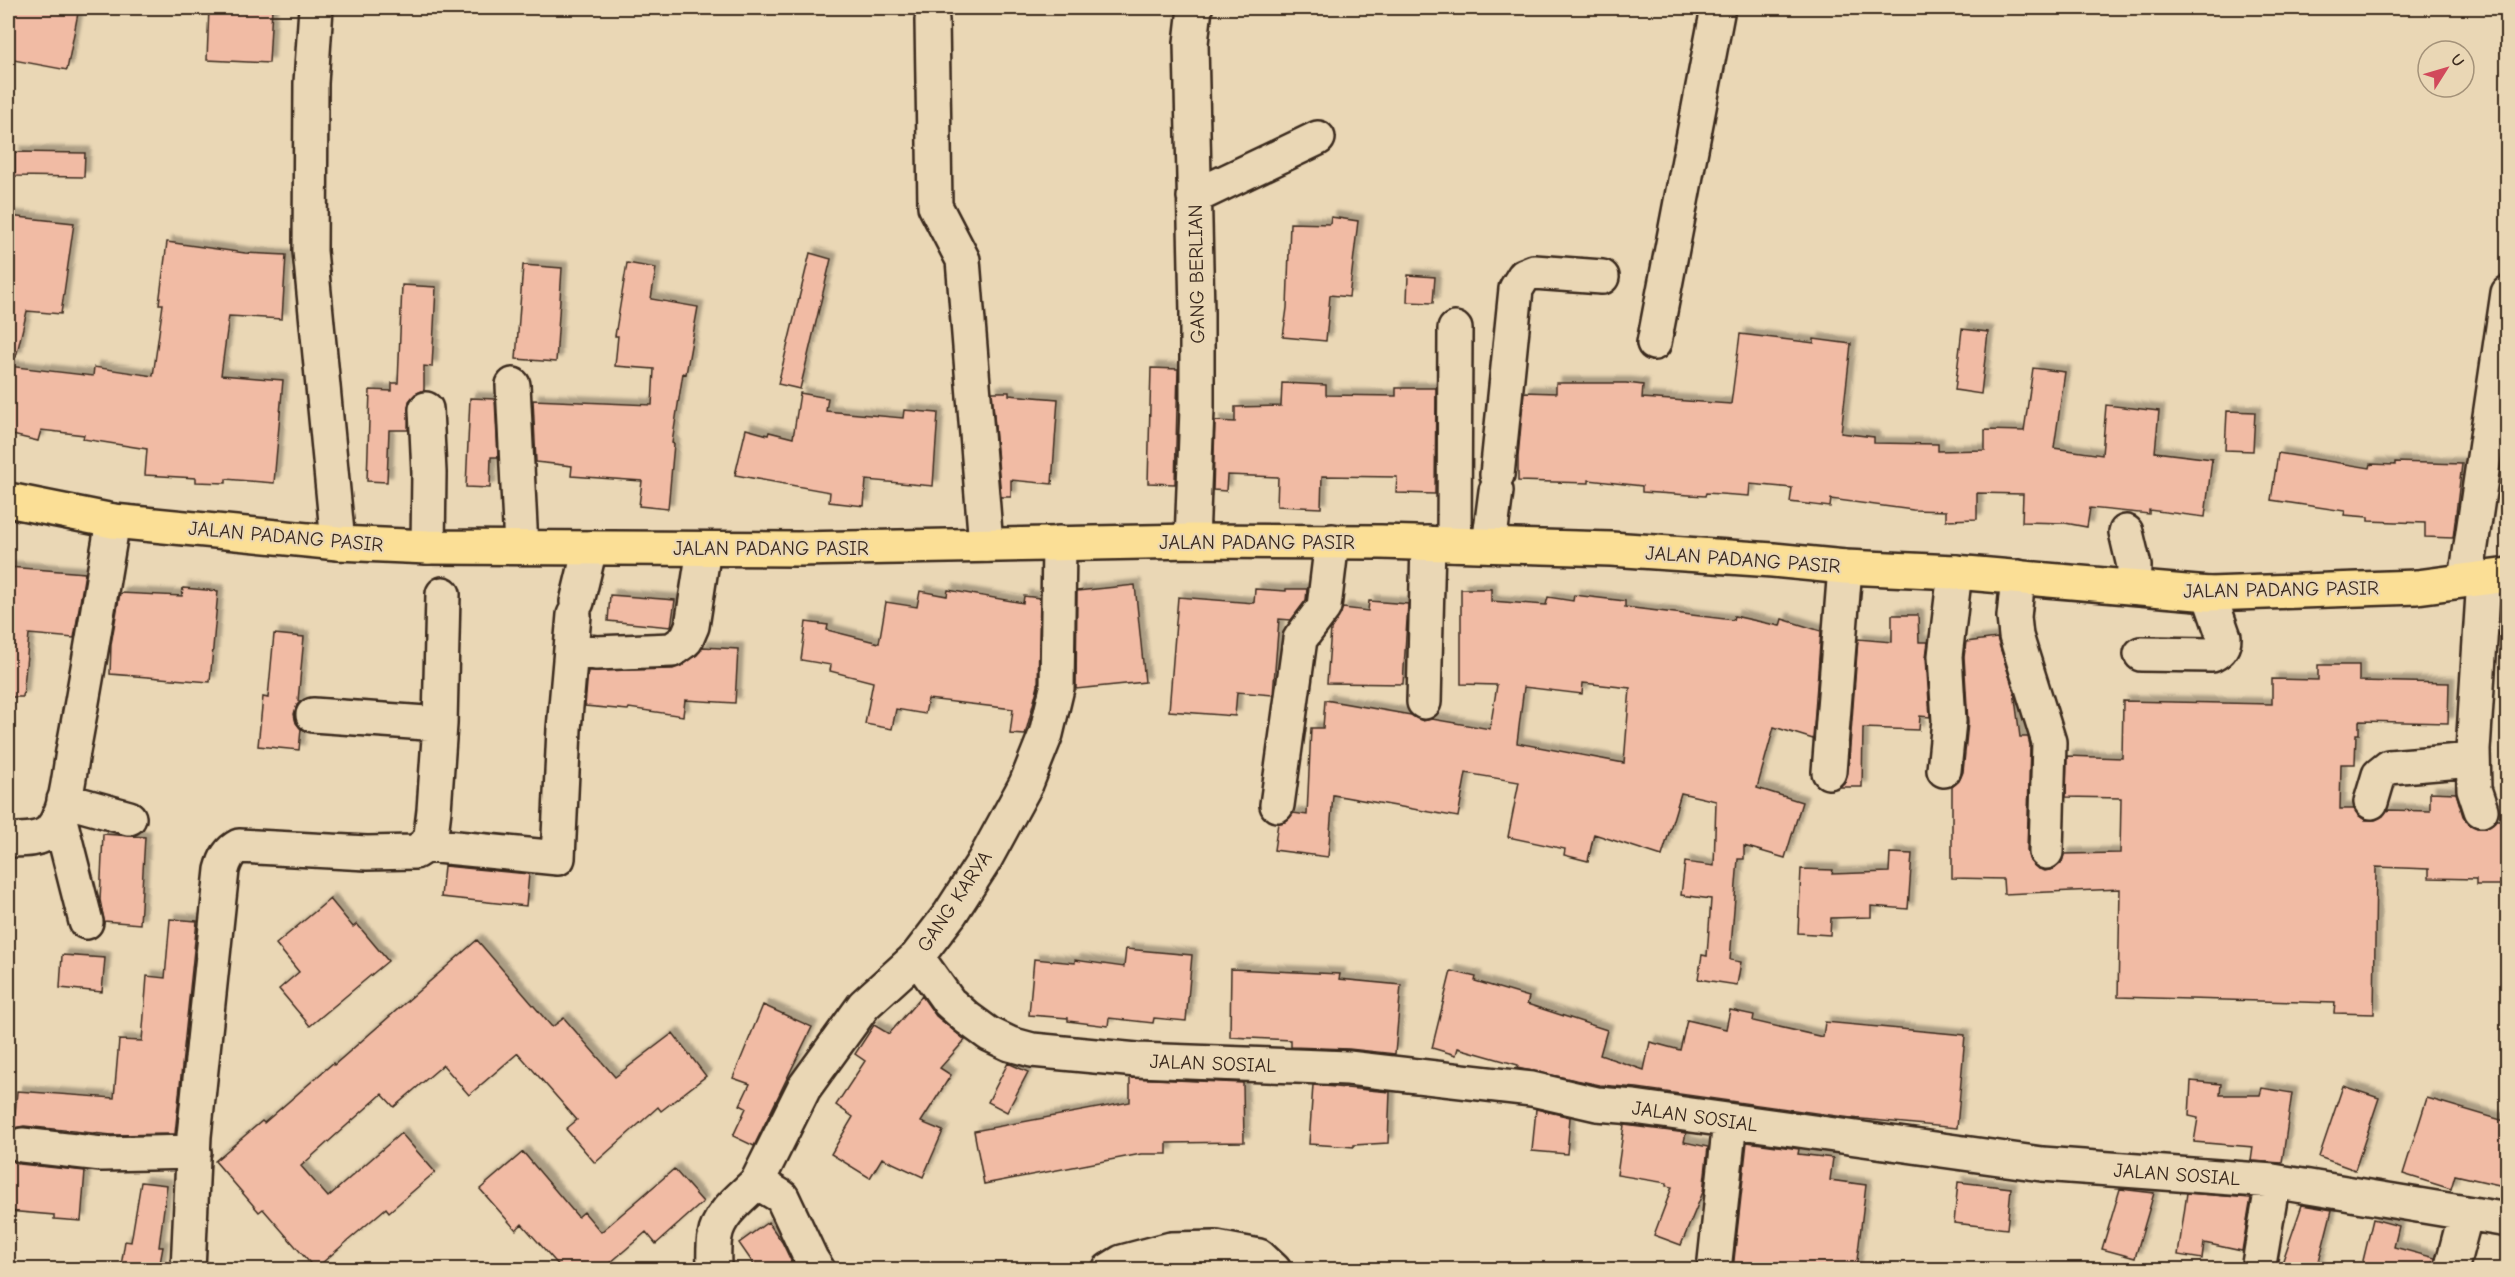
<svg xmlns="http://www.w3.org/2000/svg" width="2515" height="1277" font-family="'Comic Neue',sans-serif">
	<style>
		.building { fill: #f1bba4; stroke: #3b2a1e; stroke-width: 1.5; fill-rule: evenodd; filter: url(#shadow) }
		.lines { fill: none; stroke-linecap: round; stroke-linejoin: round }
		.minor-casing { stroke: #3b2a1e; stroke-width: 38 }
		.highway-casing { stroke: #3b2a1e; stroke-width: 38 }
		.minor { stroke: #ead7b5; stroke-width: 33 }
		.highway { stroke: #fbdf96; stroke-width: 33 }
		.labels { text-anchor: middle; stroke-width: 4.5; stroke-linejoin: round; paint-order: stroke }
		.street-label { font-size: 20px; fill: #3b2a1e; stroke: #ead7b5 }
	</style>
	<defs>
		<filter id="shadow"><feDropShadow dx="5.5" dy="-5.5" stdDeviation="1.5" flood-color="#0004"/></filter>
	</defs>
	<rect width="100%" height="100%" fill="#ead7b5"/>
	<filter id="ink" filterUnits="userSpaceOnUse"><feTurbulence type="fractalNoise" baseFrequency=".0167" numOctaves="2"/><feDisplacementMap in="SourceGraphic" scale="12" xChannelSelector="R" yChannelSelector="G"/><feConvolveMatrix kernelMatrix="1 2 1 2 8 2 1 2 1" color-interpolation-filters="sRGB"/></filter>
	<g filter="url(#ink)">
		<path class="building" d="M14,8H79L67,70L8,59V41Z
			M209,8H272L269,63L207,60Z
			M15,152L85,153L84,177L15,176Z
			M8,216L74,223L61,314L27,311L16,357L8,356Z
			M1331,217L1358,221L1349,297L1330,295L1326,341L1283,337L1287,308L1290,223L1330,224Z
			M167,242L245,253L286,255L282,319L229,316L221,375L283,380L274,483L226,479V483L196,482V478L145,475L147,449L83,439L84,435L41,430L38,441L8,434V366L93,376L94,367L153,376L163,304H159Z
			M810,253L831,259L800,389L778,384Z
			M627,263L656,268L651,299L698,307L686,374L683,373L672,443L674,444L668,509L639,506L642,481L571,476L572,466L536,462L533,400L652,405L654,369L615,366L618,336H615Z
			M523,265L562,268L556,362L516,359Z
			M1408,275L1435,277L1433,303L1407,302Z
			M402,285L436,287L432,367L424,366V390L415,394L409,401L408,430H389L387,482L367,481L370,390L392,391V383H398Z
			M1962,329L1988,332L1981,394L1955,390Z
			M1740,334L1814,343V339L1851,344L1841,433L1874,437V443L1938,444V451L1985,450V430L2024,431L2033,368L2065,372L2054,448L2102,455L2106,405L2159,411L2155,452L2212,459L2205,517L2149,510V514L2090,508L2087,527L2065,523L2022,522L2023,494L1977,493V519L1946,520V511L1913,510L1831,499L1830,507L1790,502L1792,488L1750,484L1749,496L1706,493L1705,496L1642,492V486L1589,480V483L1518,481V457L1524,392L1556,393V383H1626L1643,385L1642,398L1731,404Z
			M1151,368L1178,369L1175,484L1148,483Z
			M1282,383L1326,385V395L1396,396V388H1436L1435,494L1396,493L1397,477L1322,476L1321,508L1277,506L1278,477L1227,475L1226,491L1213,490L1215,421L1235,422V407L1281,406Z
			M992,392H1009V395L1058,399L1052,484L1011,480V497H1001Z
			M800,393L828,398L826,411L903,418L904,410L938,413L933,486L866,480L864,506L829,502L830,492L735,475L746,429L768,435L769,432L793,438Z
			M470,398L495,399L498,457H491L490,488L466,487Z
			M2227,411L2255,412L2253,451L2225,450Z
			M2278,453L2370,468L2371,464L2395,465V462L2462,464L2453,538L2425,537V523L2368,521V517L2344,515L2345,511L2271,500Z
			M8,567L85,573L74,638L29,634L23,697H8Z
			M1135,585L1145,682L1076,689L1077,591Z
			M183,588L218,591L210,682L110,674L111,644L120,593L182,596Z
			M1255,589L1286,591V589H1307L1306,600L1291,620L1279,619L1273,695L1237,692L1235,716L1169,711L1178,597L1254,603Z
			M1461,589H1491V601L1546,605L1548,597L1573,601L1574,595L1625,601V607L1733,620L1734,616L1780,626L1782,619L1821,631L1813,739L1774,727L1757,788L1802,802L1785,858L1744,846V859H1738L1730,960L1741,962L1737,985L1698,979L1702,955L1707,956L1711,899L1681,895L1685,862L1714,866L1716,801L1681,793L1662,856L1594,834L1588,861L1564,855L1565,849L1508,837L1519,782L1466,773L1458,817L1333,795L1328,857L1274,850L1278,823L1285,822L1293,813L1307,815L1311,728H1323L1325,700L1411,715L1423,721L1432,719L1490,729L1497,685L1461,684ZM1583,683L1630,688L1624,763L1517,743L1524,687L1582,694Z
			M948,590L1023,603L1024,596L1040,598L1038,686L1025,735L1010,734L1013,709L928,699L925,714L896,709L892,729L865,724L873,682L830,671L831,665L801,660L806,622L828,625L827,630L879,643L886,602L917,607L920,591L947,596Z
			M610,595L675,600L671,627L608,621Z
			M1369,601L1408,604L1403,684L1327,683L1331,629L1343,608L1368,611Z
			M1892,615H1918L1919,642H1928L1926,657L1930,717L1920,716L1919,730L1863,728L1862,787H1839L1845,782L1848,773L1858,639L1892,642Z
			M274,634L304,637L298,701H301L297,705L294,714L296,723L301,729L299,750L258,746L263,697L268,698Z
			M1997,638L2014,691L2020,737H2028L2030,745L2027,851L2030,861L2037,868L2045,871L2054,869L2062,862L2064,854L2120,853L2121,798L2066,797L2067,756L2122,758L2123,701L2272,704V679L2318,680V665H2359V681L2449,683L2448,723L2359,721V734H2356L2355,764H2341L2340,809H2354L2358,815L2365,820H2375L2383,816L2387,810L2430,811V792L2456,793L2463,816L2469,824L2477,828H2486L2496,820H2508V885H2476V879L2429,878V869L2376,867L2374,1014L2334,1013L2335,1003L2118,997L2120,889L2004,894L2003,879L1952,878V787L1959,781L1963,772L1968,723L1964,657L1966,642Z
			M703,647L738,649L735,703L685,700L683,716L629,708L628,710L585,706L588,671L673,669L683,665L697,655Z
			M103,834L145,837L140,924L104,921L100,900Z
			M1890,853L1912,854L1908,909L1871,906V917L1831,918L1830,935L1798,933L1801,869L1833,870L1832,874L1889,872Z
			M444,866L529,874L526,906L441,897Z
			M330,899L353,927L357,924L388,961L310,1026L279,989L299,972L276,944Z
			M170,919L197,921L175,1134L112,1135L24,1126L14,1128L17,1091L114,1098L119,1040L142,1041L147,976L165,978Z
			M477,940L552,1027L564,1018L615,1077L673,1033L706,1076L661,1111L658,1107L595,1163L566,1129L577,1120L518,1053L469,1095L443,1065L394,1107L382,1094L301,1166L328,1197L401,1133L435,1172L389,1212L386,1208L315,1269L263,1209L259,1212L215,1161L262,1121L264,1123L333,1063L334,1065Z
			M1126,949L1192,955L1186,1021L1154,1018L1153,1023L1109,1018L1108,1026L1068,1021V1018L1029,1015L1034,959L1075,963V960L1124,967Z
			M62,955L105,958L102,992L60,988Z
			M1231,969L1340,974L1339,979L1401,985L1395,1054L1349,1049L1291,1047V1040L1230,1037Z
			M1451,971L1476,977L1475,981L1529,997L1527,1004L1607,1030L1600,1055L1644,1070L1650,1042L1680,1050L1687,1020L1726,1029L1730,1010L1754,1015L1753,1021L1823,1037L1825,1022L1965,1035L1957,1128L1851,1118L1637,1088L1600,1085L1517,1068L1518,1065L1458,1048L1456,1055L1432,1048Z
			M922,996L936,1016L965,1040L940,1068L951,1075L921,1122L943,1131L923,1177L882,1158L870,1178L831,1154L853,1117L836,1105L865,1061L855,1054L874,1025L889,1034Z
			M763,1005L812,1027L754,1146L733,1136L746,1108L740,1105L750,1084L733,1078Z
			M1008,1063L1028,1072L1007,1112L988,1102Z
			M1130,1078L1243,1083L1244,1142L1167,1143V1154H1141L984,1184L974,1131L1130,1102Z
			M2191,1081L2221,1084L2220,1095H2260L2262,1088L2292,1093L2282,1163L2251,1161L2253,1147L2194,1142L2198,1118L2189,1116Z
			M1313,1085L1390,1092L1388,1143L1354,1145V1147L1309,1144Z
			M2343,1086L2379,1098L2355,1170L2319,1157Z
			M2427,1098L2508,1122V1187L2455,1175L2451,1189L2403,1174Z
			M1536,1109L1570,1117L1567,1154L1532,1151Z
			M1624,1125L1686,1133L1684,1142L1708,1147L1703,1192L1681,1245L1654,1235L1672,1187L1666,1186L1667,1183L1617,1175Z
			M1747,1142L1799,1149L1798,1154L1833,1158L1830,1180L1866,1185L1856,1269H1733Z
			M523,1152L578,1217L584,1212L601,1232L674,1169L703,1202L656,1244L646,1232L603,1269H562L522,1224L516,1230L480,1189Z
			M8,1156L20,1164L85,1171L81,1221L54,1219V1215L8,1211Z
			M141,1182L167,1185L159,1247H163L159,1269L121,1266L125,1241L131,1242Z
			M1958,1182L2011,1188L2007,1229L1954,1223Z
			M2120,1189L2154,1193L2135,1258L2102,1249Z
			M2187,1193L2251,1198L2242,1251L2204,1243L2202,1259L2178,1255Z
			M2302,1205L2332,1210L2317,1269H2280Z
			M2373,1219L2399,1226L2394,1247L2435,1258L2433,1269H2361Z
			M768,1222L782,1242L795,1269H757L739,1243Z"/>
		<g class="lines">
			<g class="minor-casing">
				<path id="minor" d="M316,8L311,83L310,251L338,543
					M932,20L935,206L963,260L986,545
					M1194,197L1318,138
					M1654,343L1718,8
					M513,385L521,547
					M426,409L429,473L428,547
					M1497,475L1516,289L1524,276L1534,272L1602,277
					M2126,532L2134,566L2133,587
					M1192,541L1197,409V313L1191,43L1195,8
					M1454,544L1455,329
					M1489,545L1496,491
					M2018,577L2014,617L2016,636L2049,742L2046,852
					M2466,580L2508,293
					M577,602L590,548
					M574,615L571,649L596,653L672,650L686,640L692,626L704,549
					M2141,654L2212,655C2220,651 2224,647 2224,637L2209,594
					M1424,702L1428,543
					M313,715L440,724
					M1944,770L1949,721L1945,656L1955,572
					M1829,772L1845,567
					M64,800L129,818
					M2371,802L2379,775L2389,767L2473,760
					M1277,805L1300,639L1324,607L1332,541
					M2481,810L2474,789L2473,750L2484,578
					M59,816L86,922
					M8,840C21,840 41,841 51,830C68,810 69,771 74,746C88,671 100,596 113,521
					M426,845L558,858L564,729L571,649
					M917,957L949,1002L967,1018L989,1034L1010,1044L1032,1050L1137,1060L1348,1068L1532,1089L1597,1104L1634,1107L2042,1164L2273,1181L2508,1220
					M22,1145L102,1154L194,1152
					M188,1270L194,1136L222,870C225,859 229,851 239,846L367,853L415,852L426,845L431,835L434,810L440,724L443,594
					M714,1270C714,1259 713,1247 715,1237C718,1214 742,1197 757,1182
					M818,1270L811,1259L782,1197L757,1182L804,1088L864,1005L917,957L950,914L984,861L1026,784L1046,734L1057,688L1059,543
					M1109,1270L1122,1262L1171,1249L1216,1248L1259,1256L1274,1270
					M1714,1270L1730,1121
					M2258,1270L2273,1181
					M2451,1270L2466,1213"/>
			</g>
			<g class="highway-casing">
				<path id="highway" d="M8,500L113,521L338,543L428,547L798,549L1192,541L1381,542L1611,549L1773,560L1845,567L1955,572L2209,594L2417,587L2508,575"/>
			</g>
			<use href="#minor" class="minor"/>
			<use href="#highway" class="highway"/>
		</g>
	</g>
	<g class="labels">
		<g class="street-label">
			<text transform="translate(1196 274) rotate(-91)" y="7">GANG BERLIAN</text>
			<text transform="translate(286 536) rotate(5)" y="7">JALAN PADANG PASIR</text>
			<text x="1257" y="549">JALAN PADANG PASIR</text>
			<text x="771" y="555">JALAN PADANG PASIR</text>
			<text transform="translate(1743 559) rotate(4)" y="7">JALAN PADANG PASIR</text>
			<text transform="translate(2281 589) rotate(-1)" y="7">JALAN PADANG PASIR</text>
			<text transform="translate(954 901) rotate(-56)" y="7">GANG KARYA</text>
			<text transform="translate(1213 1063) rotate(2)" y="7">JALAN SOSIAL</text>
			<text transform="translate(1695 1116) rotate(8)" y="7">JALAN SOSIAL</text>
			<text transform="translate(2177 1174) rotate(4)" y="7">JALAN SOSIAL</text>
		</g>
	</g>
	<rect width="2515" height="1277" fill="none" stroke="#ead7b5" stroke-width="30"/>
	<rect x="15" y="15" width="2485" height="1247" fill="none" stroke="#3b2a1e" stroke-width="2" filter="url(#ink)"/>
	<g transform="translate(2446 69) rotate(53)"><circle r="28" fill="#ead7b5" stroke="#a49279" stroke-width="1.5"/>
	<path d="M0-4.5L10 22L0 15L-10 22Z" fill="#d1495b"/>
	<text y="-9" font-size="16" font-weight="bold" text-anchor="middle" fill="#3b2a1e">U</text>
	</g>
</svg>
